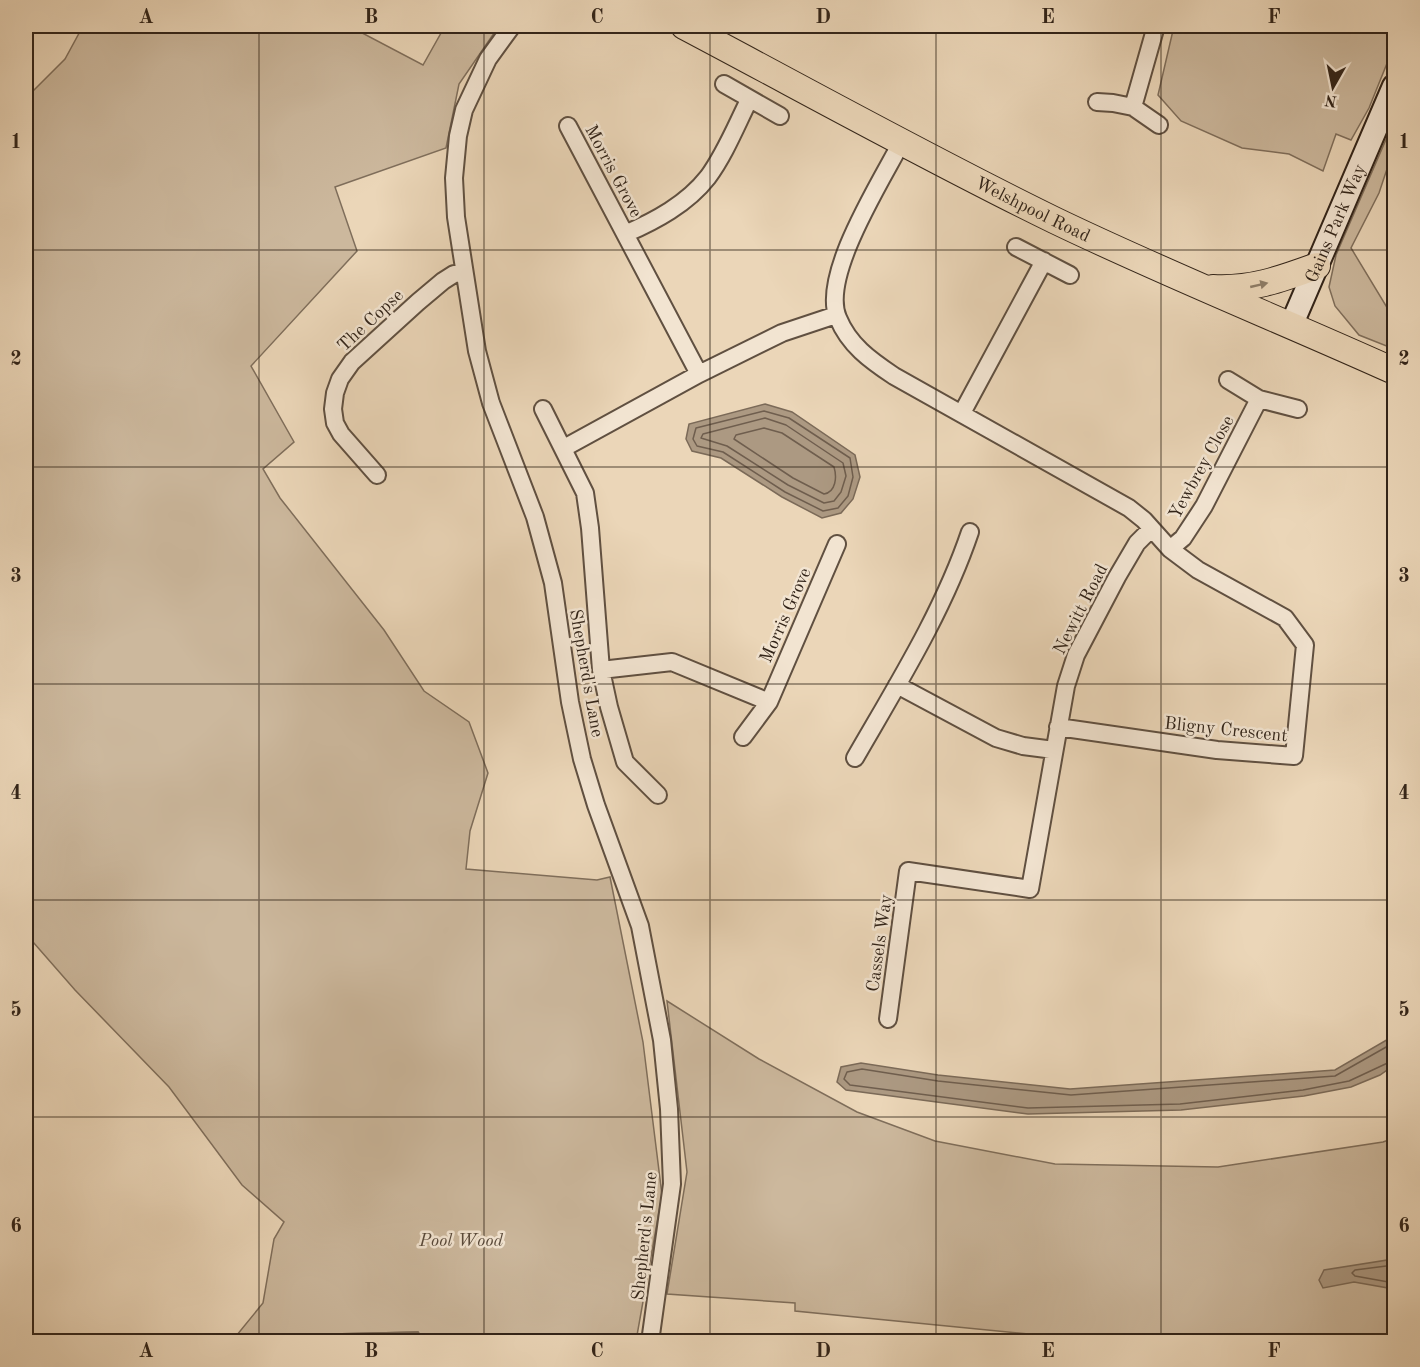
<svg xmlns="http://www.w3.org/2000/svg" width="1420" height="1367" font-family="'Old Standard TT',serif">
	<style>
		.green { fill: #ccb89d; stroke: #7f6e5b; stroke-width: 1.5 }
		.water { fill: #ac9982; stroke: #7b6a58; stroke-width: 1.5 }
		.lines { fill: none; stroke-linecap: round; stroke-linejoin: round }
		.shore { stroke: #6f5e4e; stroke-width: 1.5 }
		.street-casing { stroke: #605041; stroke-width: 20 }
		.secondary-casing { stroke: #322419; stroke-width: 26 }
		.primary-casing { stroke: #322419; stroke-width: 28 }
		.street { stroke: #f2e4d1; stroke-width: 16 }
		.secondary { stroke: #f2e4d1; stroke-width: 22 }
		.primary { stroke: #ebd6b8; stroke-width: 26 }
		.oneway { fill: #8e7d68 }
		.grid { fill: none; stroke: #322419; stroke-width: 1.5; stroke-opacity: 0.55 }
		.labels { text-anchor: middle; stroke-width: 5; stroke-linejoin: round; paint-order: stroke }
		.street-label { font-size: 18px; fill: #322419; stroke: #f2e4d1 }
		.park-label { font-size: 18px; font-style: italic; fill: #58493a; stroke: #f2e4d1 }
		.neatline { fill: none; stroke: #322419; stroke-width: 2 }
		.grid-label { font-size: 20px; text-anchor: middle; font-weight: bold; fill: #322419 }
	</style>
	<rect width="100%" height="100%" fill="#ebd6b8"/>
	<filter id="stains"><feTurbulence type="fractalNoise" baseFrequency=".00333" numOctaves="4"/><feColorMatrix values="0 0 0 0 .2 0 0 0 0 .09 0 0 0 0 .02 0 0 0 .5 -.17"/></filter>
	<radialGradient id="worn" r=".72"><stop offset=".6" stop-color="#630" stop-opacity="0"/><stop offset="1" stop-color="#630" stop-opacity=".3"/></radialGradient>
	<path class="green" d="M83,26H349L423,65L445,26H499L459,84L446,148L335,187L357,251L251,366L294,442L263,469L280,498L384,630L424,691L469,722L488,773L470,831L466,869L597,880L610,877L643,1042L662,1195L636,1341L424,1342L418,1332L331,1334L304,1341H232L263,1303L274,1239L284,1222L242,1185L169,1087L75,990L26,934V98L65,59Z
		M1174,26H1371L1385,31L1394,46L1369,108L1351,140L1336,134L1323,171L1289,154L1242,148L1181,121L1158,95Z
		M1394,121V148L1379,193L1351,248L1394,319V349L1359,335L1335,306L1329,287L1336,255Z
		M667,1001L759,1059L857,1112L935,1141L1055,1164L1218,1167L1383,1142L1394,1138V1341H1041L1038,1335L795,1311V1303L667,1294L687,1172Z"/>
	<path class="water" d="M765,404L792,412L855,455L860,477L853,499L841,513L822,518L782,497L721,458L692,451L686,439L689,424Z
		M1390,1038L1394,1043V1065L1380,1075L1351,1087L1304,1096L1181,1110L1028,1114L846,1090L837,1082L841,1067L861,1063L938,1075L1070,1089L1335,1070Z
		M1394,1259V1289L1354,1282L1323,1288L1319,1280L1324,1270Z
		M418,1332L424,1341H304L331,1334Z"/>
	<g class="lines">
		<path class="shore" d="M764,411L789,418L850,458L853,477L848,496L838,508L823,511L785,492L723,452L697,446L693,439L696,428Z
			M765,418L786,425L843,463L846,476L841,492L834,501L824,503L788,485L727,446L701,438L703,434Z
			M764,428L782,433L834,467C837,477 836,492 824,494L793,478L734,439L736,435Z
			M1394,1046H1388L1335,1076L1071,1095L938,1081L862,1069L847,1072L844,1079L850,1085L1028,1108L1180,1104L1303,1090L1349,1081L1394,1060
			M1394,1265L1355,1270L1352,1273L1355,1276L1394,1283
			M326,1342L413,1338L417,1342"/>
		<g class="street-casing">
			<path id="street" d="M512,26L488,59L464,110L458,136L454,178L456,217L477,351L491,403L535,517L553,583L570,702L582,759L596,805L640,926L662,1040L669,1109L672,1184L650,1342
				M1156,26L1133,107L1159,125
				M724,84L780,116
				M1097,102L1113,103L1133,107
				M568,126L699,374
				M902,141C882,180 820,276 838,318C849,345 870,360 894,376L1129,508L1144,520L1170,549L1198,570L1285,618L1305,645L1294,756L1217,750L1058,727
				M625,234C655,221 687,204 708,177C725,154 736,126 749,100
				M1016,247L1070,275
				M1228,380L1259,399L1298,409
				M543,409L585,493L590,528L601,670L609,707L625,762L658,795
				M962,413L1044,261
				M564,448L699,374L782,333L836,315
				M377,475L341,434L335,423L333,409L335,393L340,379L352,362L418,302L443,281L454,274L464,272
				M1170,549L1183,538L1204,506L1259,399
				M601,670L672,662L769,702
				M897,685L996,738L1023,746L1054,750
				M743,737L769,702L837,544
				M855,758C897,685 943,612 970,532
				M888,1019L908,871L1030,889L1066,686L1076,655L1117,577L1137,543L1151,529"/>
		</g>
		<g class="secondary-casing">
			<g id="secondary">
				<path id="s1" d="M1291,326L1394,86"/>
			</g>
		</g>
		<g class="primary-casing">
			<g id="primary">
				<path id="s2" d="M684,26C807,91 929,159 1054,220C1166,274 1281,320 1394,371"/>
				<path d="M1213,288C1252,290 1281,279 1317,266"/>
			</g>
		</g>
		<use href="#street" class="street"/>
		<use href="#secondary" class="secondary"/>
		<use href="#primary" class="primary"/>
	</g>
	<defs><path id="oneway-solid" d="M-6-.8H1V-3.2L6.5 0L1 3.2V.8H-6Z" transform="scale(1.5)"/></defs>
	<use class="oneway" href="#oneway-solid" transform="translate(1259 285) rotate(-13)"/>
	<path class="grid" d="M259,26V1342M484,26V1342M710,26V1342M936,26V1342M1161,26V1342M26,250H1394M26,467H1394M26,684H1394M26,900H1394M26,1117H1394"/>
	<g class="labels">
		<g class="street-label">
			<text transform="translate(614 171) rotate(62)" y="6">Morris Grove</text>
			<text dy="6" stroke="none"><textPath href="#s2" startOffset="394">Welshpool Road</textPath></text>
			<text dy="6" stroke="none"><textPath href="#s1" startOffset="112">Gains Park Way</textPath></text>
			<text transform="translate(370 320) rotate(-43)" y="6">The Copse</text>
			<text transform="translate(1201 467) rotate(-61)" y="6">Yewbrey Close</text>
			<text transform="translate(1080 609) rotate(-63)" y="6">Newitt Road</text>
			<text transform="translate(785 615) rotate(-66)" y="6">Morris Grove</text>
			<text transform="translate(587 673) rotate(80)" y="6">Shepherd's Lane</text>
			<text transform="translate(1226 729) rotate(6)" y="6">Bligny Crescent</text>
			<text transform="translate(879 943) rotate(-82)" y="6">Cassels Way</text>
			<text transform="translate(644 1236) rotate(-84)" y="6">Shepherd's Lane</text>
		</g>
		<g class="park-label">
			<text x="461" y="1246">Pool Wood</text>
		</g>
	</g>
	<rect width="1420" height="1367" fill="none" stroke="#ebd6b8" stroke-width="66"/>
	<g transform="translate(1333 87) rotate(189)" stroke="#f2e4d1" stroke-width="4.5" paint-order="stroke">
	<path d="M0-4.5L10 22L0 15L-10 22Z" fill="#322419"/>
	<text y="-9" font-size="16" font-weight="bold" text-anchor="middle" fill="#322419">N</text>
	</g>
	<rect x="33" y="33" width="1354" height="1301" class="neatline"/>
	<g class="grid-label">
		<text x="146" y="23">A</text>
		<text x="371" y="23">B</text>
		<text x="597" y="23">C</text>
		<text x="823" y="23">D</text>
		<text x="1048" y="23">E</text>
		<text x="1274" y="23">F</text>
		<text x="16" y="148">1</text>
		<text x="1404" y="148">1</text>
		<text x="16" y="365">2</text>
		<text x="1404" y="365">2</text>
		<text x="16" y="582">3</text>
		<text x="1404" y="582">3</text>
		<text x="16" y="799">4</text>
		<text x="1404" y="799">4</text>
		<text x="16" y="1016">5</text>
		<text x="1404" y="1016">5</text>
		<text x="16" y="1232">6</text>
		<text x="1404" y="1232">6</text>
		<text x="146" y="1357">A</text>
		<text x="371" y="1357">B</text>
		<text x="597" y="1357">C</text>
		<text x="823" y="1357">D</text>
		<text x="1048" y="1357">E</text>
		<text x="1274" y="1357">F</text>
	</g>
	<rect width="100%" height="100%" filter="url(#stains)"/>
	<rect width="100%" height="100%" fill="url(#worn)"/>
</svg>
